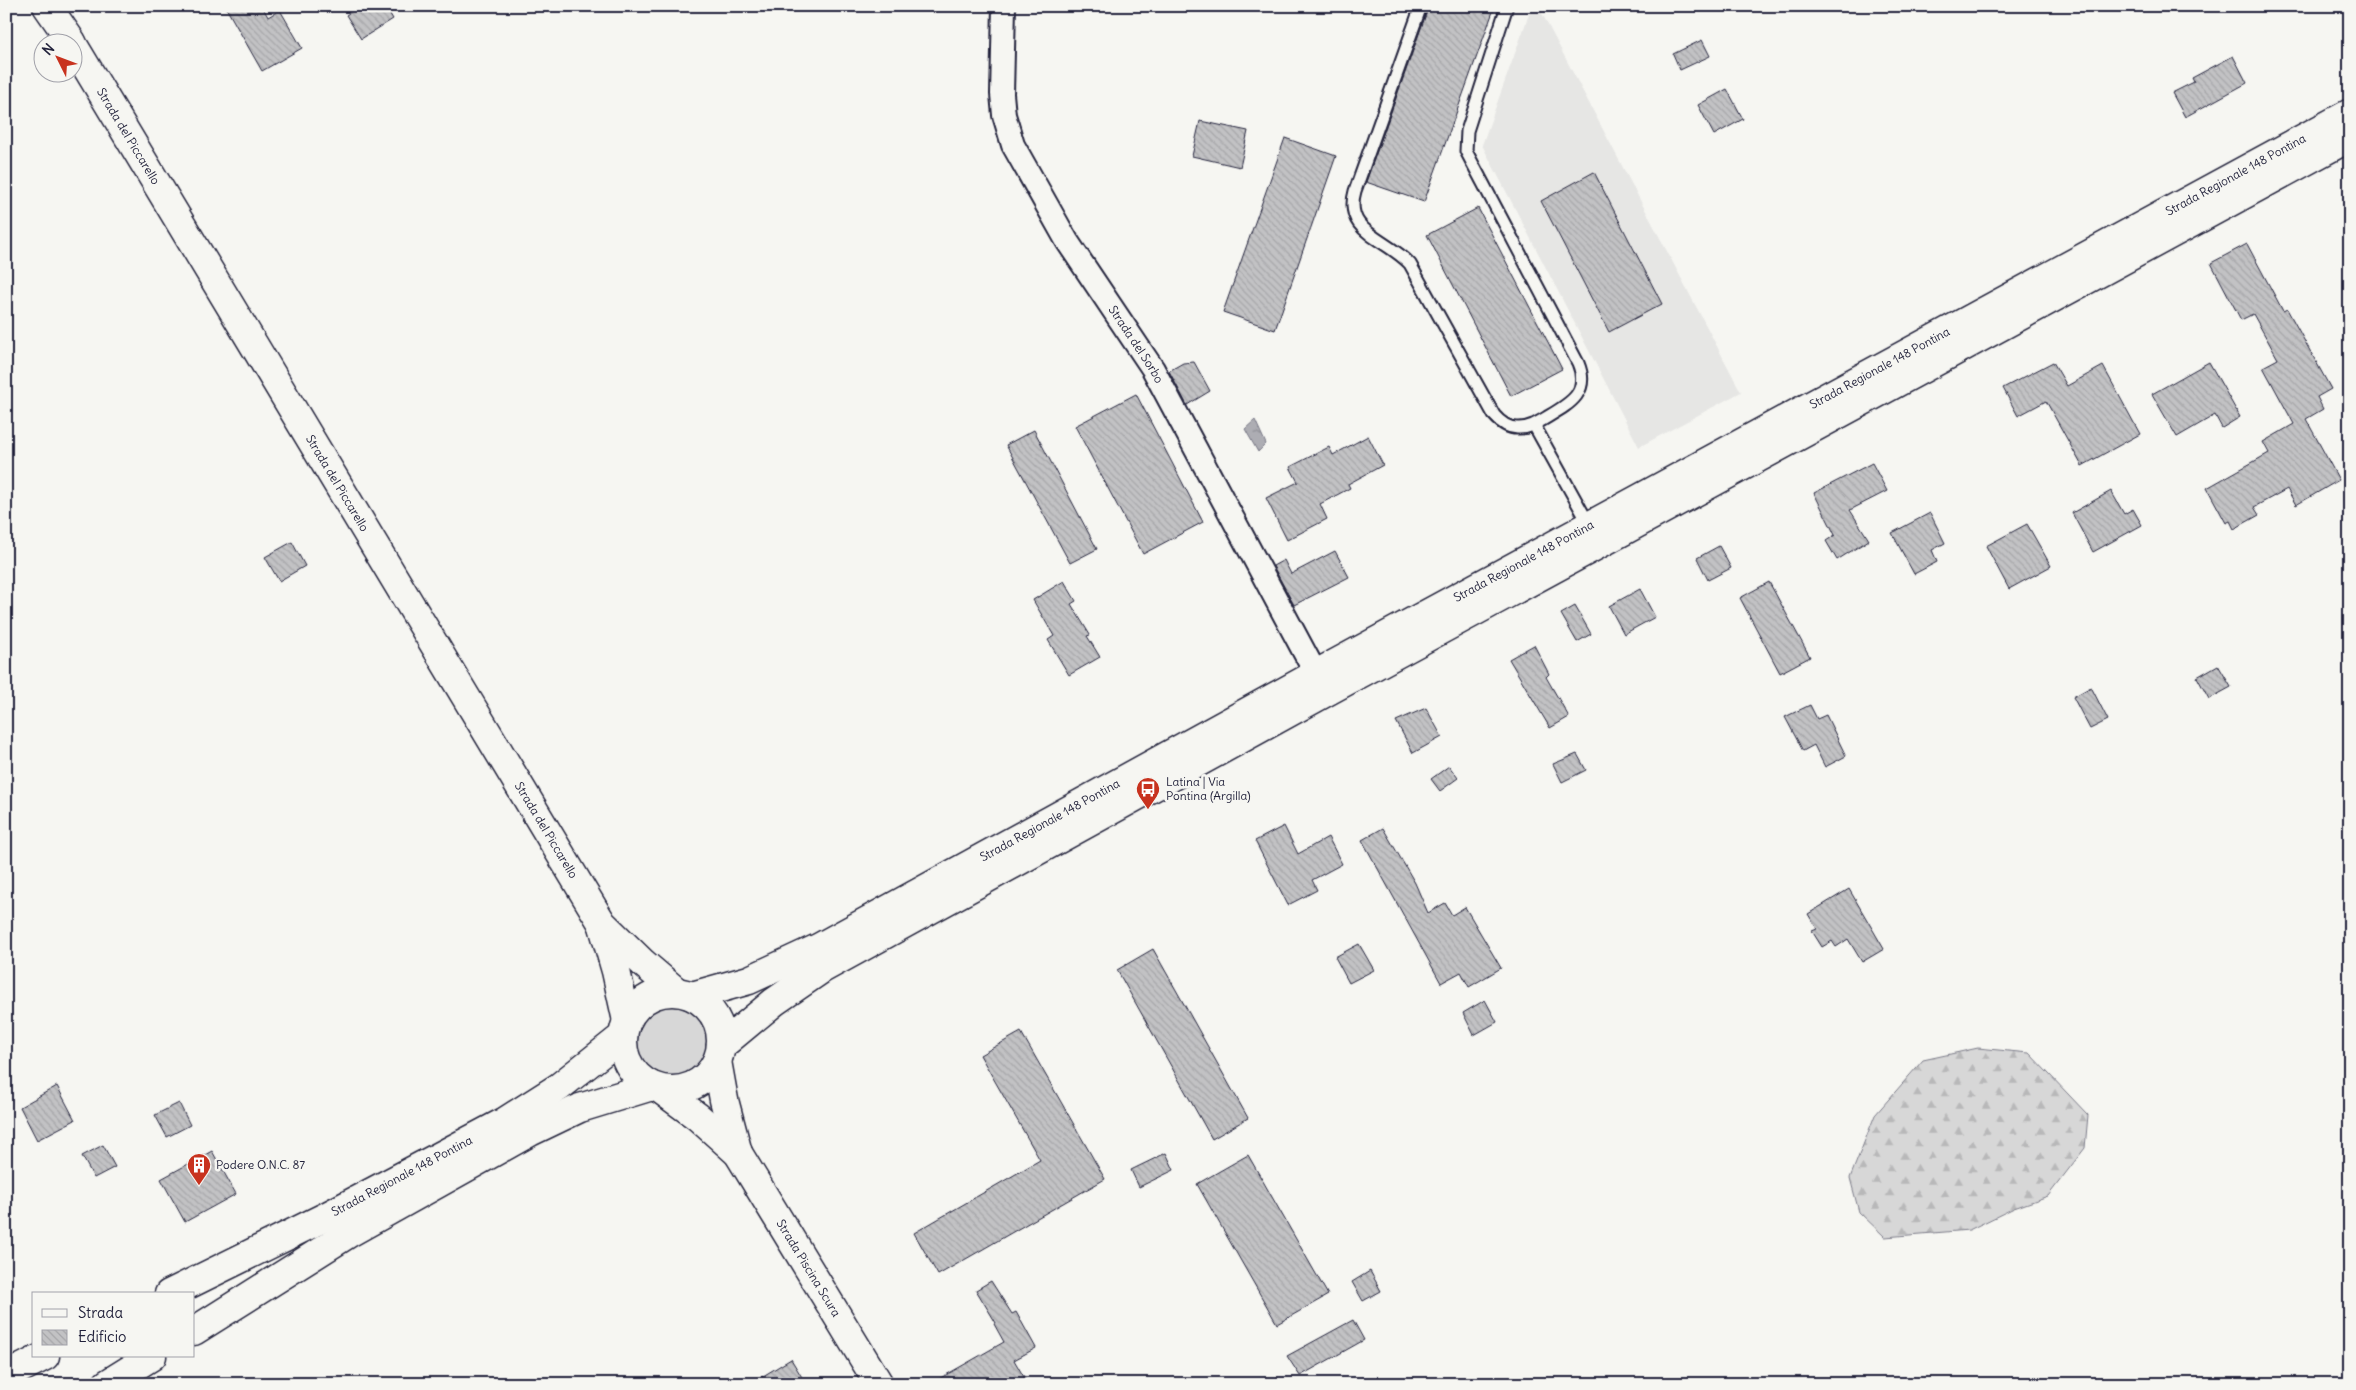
<svg xmlns="http://www.w3.org/2000/svg" width="2356" height="1390" font-family="Delius,sans-serif">
	<style>
		.built { fill: #e6e6e4 }
		.green { fill: #d7d7d7; stroke: #7c7c89 }
		.forest { fill: url(#forest-firs); stroke: #7c7c89 }
		.water { fill: url(#water-ripples); stroke: #757583 }
		.building { fill: url(#building-back-hatch); stroke: #22223b }
		.lines { fill: none; stroke-linecap: round; stroke-linejoin: round }
		.service-casing { stroke: #22223b; stroke-width: 15 }
		.minor-casing { stroke: #22223b; stroke-width: 26 }
		.tertiary-casing { stroke: #22223b; stroke-width: 31 }
		.primary-casing { stroke: #22223b; stroke-width: 31 }
		.service { stroke: #f6f6f2; stroke-width: 11 }
		.minor { stroke: #f6f6f2; stroke-width: 22 }
		.tertiary { stroke: #f6f6f2; stroke-width: 28 }
		.primary { stroke: #f6f6f2; stroke-width: 28 }
		.labels { text-anchor: middle; stroke-width: 5; stroke-linejoin: round; paint-order: stroke }
		.street-label { font-size: 12px; fill: #22223b; stroke: #f6f6f2 }
		.poi-label { font-size: 12px; fill: #22223b; stroke: #f6f6f2; text-anchor: start }
	</style>
	<defs>
		<pattern id="forest-firs" width="22" height="20" patternUnits="userSpaceOnUse" patternTransform="scale(1.25)"><rect width="22" height="20" fill="#d7d7d7"/><path d="M5 1l3.5 6h-7zM16 11l3.5 6h-7z" fill="#b8b8b9"/></pattern>
		<pattern id="water-ripples" width="26" height="14" patternUnits="userSpaceOnUse" patternTransform="scale(1.25)"><rect width="26" height="14" fill="#adadb3"/><path d="M2 4q2-2 4 0t4 0M15 11q2-2 4 0t4 0" fill="none" stroke="#8c8c93"/></pattern>
		<pattern id="building-back-hatch" width="6" height="6" patternUnits="userSpaceOnUse" patternTransform="scale(1.25)"><rect width="6" height="6" fill="#c2c2c4"/><path d="M-1 5l2 2M0 0l6 6M5-1l2 2" fill="none" stroke="#a6a6a9"/></pattern>
	</defs>
	<rect width="100%" height="100%" fill="#f6f6f2"/>
	<filter id="ink" filterUnits="userSpaceOnUse"><feTurbulence type="fractalNoise" baseFrequency=".02" numOctaves="2"/><feDisplacementMap in="SourceGraphic" scale="10" xChannelSelector="R" yChannelSelector="G"/><feConvolveMatrix kernelMatrix="1 2 1 2 8 2 1 2 1" color-interpolation-filters="sRGB"/></filter>
	<g filter="url(#ink)">
		<path class="built" d="M1532,6H1538L1741,392L1639,447L1482,145Z"/>
		<path class="green" d="M631 1041a41 41 0 1 1 82 0a41 41 0 1 1-82 0Z"/>
		<path class="forest" d="M1978,1048L2029,1053L2088,1115L2085,1148L2048,1196L2014,1208L1969,1230L1885,1237L1859,1212L1850,1178L1875,1115L1923,1060Z"/>
		<path class="water" d="M1255,420L1266,444L1258,452L1245,429Z"/>
		<path class="building" d="M225,6H262L268,17L280,10L302,48L262,71Z
			M360,6H385L393,19L361,39L346,15Z
			M1429,6H1495L1424,202L1366,182Z
			M1702,40L1710,56L1680,70L1673,54Z
			M2233,56L2247,83L2185,117L2172,93L2194,82L2192,78Z
			M1727,89L1743,119L1714,135L1698,105Z
			M1200,121L1248,131L1240,167L1192,156Z
			M1285,138L1336,156L1275,330L1223,312Z
			M1594,172L1662,304L1609,332L1541,201Z
			M1478,208L1562,369L1511,396L1427,235Z
			M2247,244L2283,311L2287,309L2331,389L2317,397L2323,409L2306,419L2339,480L2296,505L2287,489L2254,507L2259,515L2234,529L2230,521L2226,523L2207,488L2269,453L2263,442L2294,424L2263,367L2278,359L2253,314L2241,320L2211,263Z
			M1194,362L1210,391L1187,405L1169,371L1183,363Z
			M2053,362L2067,386L2103,366L2140,434L2082,466L2046,401L2018,416L2003,388Z
			M2209,362L2240,417L2222,428L2215,415L2177,437L2152,394Z
			M1136,394L1203,522L1143,554L1075,426Z
			M1034,430L1097,549L1070,563L1006,445Z
			M1368,436L1383,465L1348,484L1350,488L1320,504L1327,519L1287,540L1266,498L1298,482L1290,467L1329,447L1333,455Z
			M1872,463L1887,491L1850,510L1869,540L1837,560L1826,541L1835,535L1814,493Z
			M2111,491L2124,514L2133,509L2142,525L2093,552L2072,513Z
			M1930,513L1945,543L1932,550L1937,562L1914,574L1892,533Z
			M2027,524L2051,566L2009,589L1986,546Z
			M292,542L305,566L279,581L265,557Z
			M1719,546L1731,568L1708,580L1697,558Z
			M1335,551L1349,577L1294,605L1273,566L1284,560L1291,574Z
			M1064,581L1076,601L1071,604L1090,635L1087,636L1100,657L1069,675L1048,640L1054,636L1033,600Z
			M1769,582L1810,657L1780,673L1740,598Z
			M1640,589L1655,617L1624,634L1609,606Z
			M1575,606L1591,634L1577,642L1561,614Z
			M1534,645L1549,674L1546,677L1569,717L1550,728L1509,659Z
			M2218,665L2231,687L2209,699L2197,677Z
			M2091,687L2108,720L2090,729L2073,697Z
			M1810,705L1817,719L1826,715L1846,756L1825,767L1814,745L1803,751L1785,717Z
			M1426,708L1442,737L1413,753L1396,721Z
			M1577,754L1586,770L1562,782L1553,764Z
			M1449,766L1458,778L1440,791L1431,779Z
			M1284,826L1298,854L1328,837L1342,864L1312,880L1317,890L1288,905L1255,841Z
			M1383,828L1415,883L1428,913L1445,903L1452,915L1465,907L1501,968L1469,987L1461,972L1441,983L1362,840Z
			M1849,889L1884,949L1862,962L1848,939L1836,947L1832,941L1822,947L1812,931L1817,929L1808,914Z
			M1359,944L1374,970L1349,983L1335,957Z
			M1153,949L1248,1118L1212,1139L1117,970Z
			M1485,1000L1497,1022L1474,1035L1463,1013Z
			M1021,1032L1105,1179L938,1275L914,1233L1040,1160L980,1055Z
			M57,1086L75,1120L37,1140L20,1107Z
			M179,1103L190,1125L167,1137L155,1115Z
			M103,1145L115,1167L94,1178L82,1156Z
			M212,1151L236,1194L185,1222L161,1179Z
			M1166,1153L1174,1170L1139,1187L1131,1170Z
			M1248,1155L1328,1295L1277,1324L1197,1184Z
			M1370,1271L1381,1291L1363,1301L1352,1282Z
			M991,1281L1012,1314L1016,1312L1036,1348L1014,1360L1028,1384H930L1004,1342L994,1324L996,1323L976,1290Z
			M1353,1320L1364,1340L1300,1376L1287,1356Z
			M791,1359L806,1384H750Z"/>
		<g class="lines">
			<g class="service-casing">
				<path id="service" d="M1421,6L1355,191C1343,233 1386,238 1410,264L1494,415C1500,422 1507,428 1517,428C1529,429 1539,422 1549,416C1571,403 1590,392 1578,363L1466,151L1467,131L1507,6
					M1534,425L1590,526"/>
			</g>
			<g class="minor-casing">
				<g id="minor">
					<path id="s1" d="M1004,6L1002,94L1004,115L1013,145L1067,241L1153,369L1316,674"/>
				</g>
			</g>
			<g class="tertiary-casing">
				<g id="tertiary">
					<path d="M47,6L72,42"/>
					<path id="s2" d="M72,43L602,923L643,963L677,992"/>
					<path d="M603,926L616,971L627,1021"/>
					<path d="M717,1061L724,1100L738,1153"/>
					<path id="s3" d="M660,1089L698,1117L738,1153L879,1384"/>
				</g>
			</g>
			<g class="primary-casing">
				<g id="primary">
					<circle cx="672" cy="1041" r="49"/>
					<path id="s4" d="M692,996L749,980L818,948L1316,674L2350,113"/>
					<path d="M721,1046L774,1002L822,969L1330,690L2350,137"/>
					<path id="s5" d="M169,1294L323,1218L504,1122L559,1087L623,1036"/>
					<path d="M194,1331L351,1232L530,1132L580,1108L652,1086"/>
					<path d="M6,1376L45,1356"/>
					<path d="M107,1384L152,1356"/>
				</g>
			</g>
			<use href="#service" class="service"/>
			<use href="#minor" class="minor"/>
			<use href="#tertiary" class="tertiary"/>
			<use href="#primary" class="primary"/>
		</g>
	</g>
	<defs>
		<g id="bus-pin" transform="scale(1.25)"><path d="M0 17L-7.5 6A9.5 9.5 0 1 1 7.5 6Z" fill="#c8321e" stroke="#f6f6f2"/><path d="M-5-6H5V4H4V6H2V4H-2V6H-4V4H-5ZM-3.5-4V0h7V-4ZM-3.5 1.2v1.5H-2V1.2ZM2 1.2v1.5H3.5V1.2Z" fill="#fff"/></g>
		<g id="building-pin" transform="scale(1.25)"><path d="M0 17L-7.5 6A9.5 9.5 0 1 1 7.5 6Z" fill="#c8321e" stroke="#f6f6f2"/><path d="M-4-6H4V6H1V3H-1V6H-4ZM-2.5-4.3h1.7v1.8h-1.7ZM.8-4.3h1.7v1.8H.8ZM-2.5-1h1.7V.8h-1.7ZM.8-1h1.7V.8H.8Z" fill="#fff"/></g>
	</defs>
	<g fill-rule="evenodd">
		<use href="#bus-pin" x="1148" y="789"/>
		<use href="#building-pin" x="199" y="1165"/>
	</g>
	<g class="labels">
		<g class="street-label">
			<text dy="4" stroke="none"><textPath href="#s2" startOffset="109">Strada del Piccarello</textPath></text>
			<text dy="4" stroke="none"><textPath href="#s4" startOffset="1750">Strada Regionale 148 Pontina</textPath></text>
			<text dy="4" stroke="none"><textPath href="#s1" startOffset="375">Strada del Sorbo</textPath></text>
			<text dy="4" stroke="none"><textPath href="#s4" startOffset="1345">Strada Regionale 148 Pontina</textPath></text>
			<text dy="4" stroke="none"><textPath href="#s2" startOffset="514">Strada del Piccarello</textPath></text>
			<text dy="4" stroke="none"><textPath href="#s4" startOffset="940">Strada Regionale 148 Pontina</textPath></text>
			<text dy="4" stroke="none"><textPath href="#s4" startOffset="400">Strada Regionale 148 Pontina</textPath></text>
			<text dy="4" stroke="none"><textPath href="#s2" startOffset="919">Strada del Piccarello</textPath></text>
			<text dy="4" stroke="none"><textPath href="#s5" startOffset="261">Strada Regionale 148 Pontina</textPath></text>
			<text dy="4" stroke="none"><textPath href="#s3" startOffset="236">Strada Piscina Scura</textPath></text>
		</g>
		<g class="poi-label">
			<text x="1166" y="786">Latina | Via<tspan x="1166" dy="14">Pontina (Argilla)</tspan></text>
			<text x="216" y="1169">Podere O.N.C. 87</text>
		</g>
	</g>
	<rect width="2356" height="1390" fill="none" stroke="#f6f6f2" stroke-width="25"/>
	<rect x="12" y="12" width="2331" height="1365" fill="none" stroke="#22223b" stroke-width="2" filter="url(#ink)"/>
	<rect x="32" y="1292" width="162" height="65" fill="#f6f6f2" stroke="#a1a1a9"/>
	<rect x="42" y="1309" width="25" height="8" fill="#f6f6f2" stroke="#a1a1a9"/>
	<text x="78" y="1318" font-size="15" fill="#22223b">Strada</text>
	<rect x="42" y="1330" width="25" height="15" fill="url(#building-back-hatch)" stroke="#a1a1a9"/>
	<text x="78" y="1342" font-size="15" fill="#22223b">Edificio</text>
	<g transform="translate(58 58) rotate(312)"><circle r="24" fill="#f6f6f2" stroke="#a1a1a9"/>
	<path d="M0-4L9 19L0 12L-9 19Z" fill="#c8321e"/>
	<text y="-8" font-size="14" font-weight="bold" text-anchor="middle" fill="#22223b">N</text>
	</g>
</svg>
